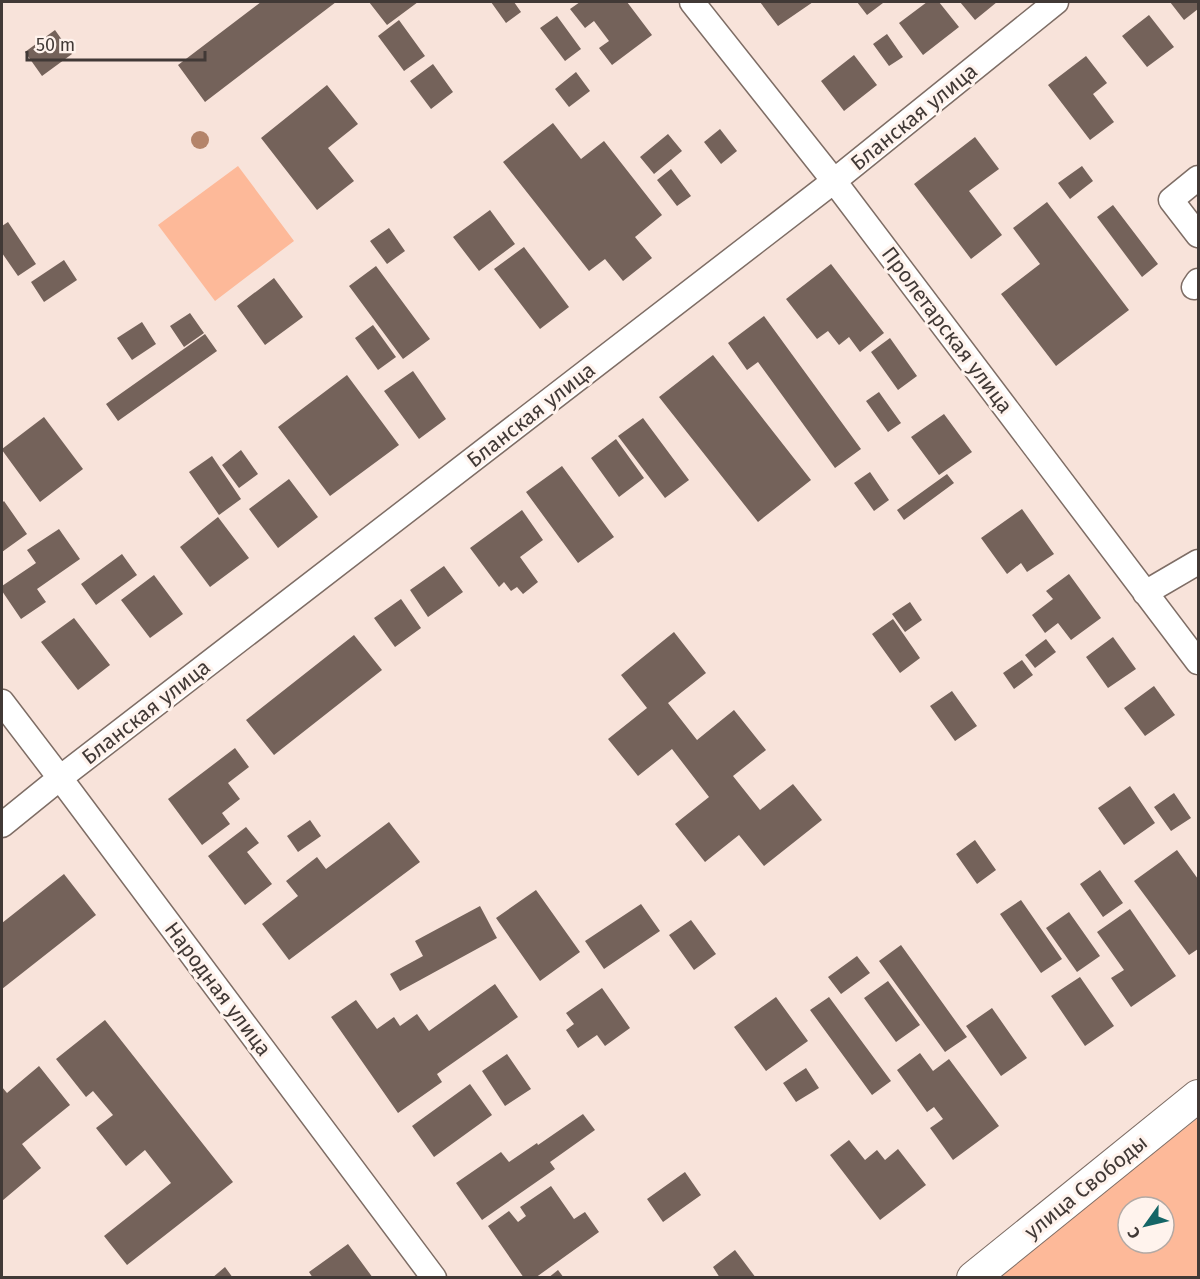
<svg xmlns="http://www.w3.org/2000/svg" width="1200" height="1279" font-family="'Fira Sans',sans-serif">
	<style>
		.green { fill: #fdb999; fill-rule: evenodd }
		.building { fill: #74625a }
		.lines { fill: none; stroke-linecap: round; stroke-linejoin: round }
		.minor-casing { stroke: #7e6d65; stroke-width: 27 }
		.major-casing { stroke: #7e6d65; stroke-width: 34 }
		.minor { stroke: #fff; stroke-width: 24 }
		.major { stroke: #fff; stroke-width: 32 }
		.tree { fill: #b4846a }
		.labels { text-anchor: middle; stroke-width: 6; stroke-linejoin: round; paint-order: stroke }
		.street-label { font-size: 21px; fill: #413936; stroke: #fff3ed }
	</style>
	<rect width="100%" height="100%" fill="#f8e3da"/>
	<path class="green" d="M238,166L294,241L215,301L158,225Z
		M1198,1118V1277H996ZM1128,1207H1164V1243H1128Z"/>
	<path class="building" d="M261,2H336L205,102L178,65Z
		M369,2H418L387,25Z
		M491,2H514L521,12L506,23Z
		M580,2H627L652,35L612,65L599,48L609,41L594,21L585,28L570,9Z
		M760,2H813L778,26Z
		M857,2H881L883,3L867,15Z
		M927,2H939L959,27L923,55L899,23Z
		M960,2H997L975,20Z
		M1170,2H1198V9L1184,20Z
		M1149,15L1174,47L1147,67L1122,36Z
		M557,16L581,49L565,61L540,28Z
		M399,20L425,56L404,71L378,36Z
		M55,30L72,54L42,76L25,52Z
		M887,34L903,57L889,66L873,44Z
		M854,55L877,85L844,111L821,81Z
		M1086,56L1107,83L1093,94L1114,122L1090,140L1048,85Z
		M433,64L453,92L431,109L410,81Z
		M576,72L590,91L569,107L555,89Z
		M327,85L358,124L328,148L354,181L317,210L261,138Z
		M553,123L581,159L604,141L662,215L635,237L652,258L623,281L605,259L589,271L503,162Z
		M720,129L737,151L721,164L704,142Z
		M668,134L682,151L654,174L640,157Z
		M975,137L999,169L969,191L1002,235L971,259L914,184Z
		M1082,166L1093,181L1070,199L1058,183Z
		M671,169L691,196L677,206L657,180Z
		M1047,202L1129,310L1056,366L1001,294L1040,264L1013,228Z
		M1113,205L1158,264L1142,277L1097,217Z
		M490,210L515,244L479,271L453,237Z
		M8,222L36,264L18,276L2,253V226Z
		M389,228L405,251L387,264L370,241Z
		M524,247L569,307L540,329L494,269Z
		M64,260L77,280L44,302L31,282Z
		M831,264L884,333L860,352L849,337L839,345L828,331L817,339L786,299Z
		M376,266L430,339L403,359L349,286Z
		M274,278L303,317L265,345L237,306Z
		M190,313L204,333L184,347L170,326Z
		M764,316L861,449L835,468L758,362L747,370L728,343Z
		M142,322L156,344L132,360L117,338Z
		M373,325L396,357L378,370L355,338Z
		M205,334L217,351L118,421L106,404Z
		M890,338L917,376L898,390L871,352Z
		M713,355L811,480L758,522L659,397Z
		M413,371L446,419L419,439L384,391Z
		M347,375L399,445L330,496L278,427Z
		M879,392L901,423L888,432L866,401Z
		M944,414L972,452L939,475L911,437Z
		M44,417L83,469L40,502L2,450V449Z
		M643,418L689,480L665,498L618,436Z
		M616,439L644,478L619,497L591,458Z
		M241,450L258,474L239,488L222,465Z
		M212,456L241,499L219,515L189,472Z
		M562,466L614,537L578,563L526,492Z
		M870,472L889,500L874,511L854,483Z
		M947,474L954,483L904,520L897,510Z
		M289,479L318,517L278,548L249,509Z
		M4,501L27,534L2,552V503Z
		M1022,509L1054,554L1027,572L1021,563L1007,574L981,538Z
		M522,510L543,540L520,557L538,582L523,594L517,587L511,591L504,582L499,587L470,548Z
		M218,517L249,558L210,587L180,547Z
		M59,529L80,559L37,589L46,602L21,619L2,591V586L36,563L27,550Z
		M122,554L137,575L96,605L81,584Z
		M444,566L463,592L428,617L410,590Z
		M1069,574L1101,618L1071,640L1058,623L1045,633L1032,615L1053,599L1046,591Z
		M154,575L183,614L150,638L121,600Z
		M401,599L421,628L395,647L374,618Z
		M910,602L922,620L905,632L892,614Z
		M74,618L110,665L78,690L41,642Z
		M893,619L920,658L900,673L872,634Z
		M674,632L706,673L668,703L697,740L734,710L766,750L733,776L760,810L793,784L822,820L764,866L739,835L705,862L675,824L709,797L672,749L638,776L608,739L647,708L621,675Z
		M354,635L382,670L274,755L246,720Z
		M1113,637L1136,669L1108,688L1086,657Z
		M1046,639L1056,652L1035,668L1025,655Z
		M1022,660L1033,675L1014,689L1003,673Z
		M1154,686L1175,715L1145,736L1124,708Z
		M952,691L977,726L955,741L930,706Z
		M235,748L249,767L228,783L240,799L222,813L230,824L202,845L168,799Z
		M1130,786L1155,823L1124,845L1098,808Z
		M1174,793L1191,818L1171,831L1154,807Z
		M310,820L321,836L298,852L287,836Z
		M389,822L420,862L289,960L262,924L298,896L286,881L317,857L326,869Z
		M246,827L259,843L247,852L272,884L245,905L208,856Z
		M975,840L996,870L977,884L956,854Z
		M1177,850L1198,879V949L1189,955L1134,881Z
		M1100,870L1123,903L1103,917L1080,884Z
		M64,874L96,915L2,989V923Z
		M536,890L580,952L540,981L496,918Z
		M1021,900L1062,959L1041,973L1000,914Z
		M641,904L660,931L604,969L585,941Z
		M480,906L497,938L400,991L390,974L423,956L415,941Z
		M1130,909L1176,976L1131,1007L1111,978L1124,970L1097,932Z
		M1069,912L1100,956L1077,972L1046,928Z
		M691,920L716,954L694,970L669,935Z
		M901,945L967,1037L945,1052L879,961Z
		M857,956L870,973L841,994L828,977Z
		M1080,977L1114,1026L1085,1046L1051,996Z
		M888,981L920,1025L896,1042L864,998Z
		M495,984L518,1017L437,1074L442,1082L398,1113L331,1017L356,1000L377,1029L394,1017L400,1026L417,1014L429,1031Z
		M602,988L630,1028L605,1046L597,1035L578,1048L566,1030L574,1024L566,1013Z
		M776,997L808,1041L766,1071L734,1027Z
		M829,997L891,1081L872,1095L810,1010Z
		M992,1008L1027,1058L1001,1076L966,1026Z
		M105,1020L233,1182L127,1265L104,1236L171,1183L145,1150L126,1166L96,1128L113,1115L93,1091L86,1097L56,1059Z
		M920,1053L933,1071L949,1059L999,1126L953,1160L930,1128L943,1119L934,1107L927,1112L897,1070Z
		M507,1054L531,1089L505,1106L482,1071Z
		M39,1066L70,1105L22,1144L41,1168L2,1201V1087L7,1093Z
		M806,1068L819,1088L796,1102L783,1083Z
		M470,1084L492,1115L434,1157L412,1126Z
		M583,1114L595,1130L550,1162L555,1169L482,1220L456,1183L501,1152L509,1162L537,1143L538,1145Z
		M849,1140L865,1160L877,1150L885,1160L898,1149L926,1185L880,1220L830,1155Z
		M685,1172L701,1195L663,1222L647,1199Z
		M551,1186L574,1219L585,1212L599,1232L535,1278H524L488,1226L509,1211L518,1222L526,1216L520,1207Z
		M348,1244L373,1278H313L309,1272Z
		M735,1250L756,1278H720L713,1267Z
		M225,1267L233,1278H212Z
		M558,1270L564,1278H548Z"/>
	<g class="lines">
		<g class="minor-casing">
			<path id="minor" d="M692,2L834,181L1198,662
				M1198,178L1171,200L1198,235
				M1194,287L1198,281
				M1145,593L1198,562
				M2,702L60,778L434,1278
				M2,825L60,778L834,181L1056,2"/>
		</g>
		<g class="major-casing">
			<path id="major" d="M973,1278L1198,1096"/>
		</g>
		<use href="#minor" class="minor"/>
		<use href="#major" class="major"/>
	</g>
	<circle class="tree" cx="200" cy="140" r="9"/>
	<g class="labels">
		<g class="street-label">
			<text transform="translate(914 117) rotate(-39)" y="7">Бланская улица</text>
			<text transform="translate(947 330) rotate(53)" y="7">Пролетарская улица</text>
			<text transform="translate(531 415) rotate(-38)" y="7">Бланская улица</text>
			<text transform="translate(146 712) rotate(-38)" y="7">Бланская улица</text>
			<text transform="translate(218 989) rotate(53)" y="7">Народная улица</text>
			<text transform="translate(1086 1187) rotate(-39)" y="7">улица Свободы</text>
		</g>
	</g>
	<rect width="1200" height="1279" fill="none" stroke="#413936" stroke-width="6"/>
	<g transform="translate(1146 1225) rotate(236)"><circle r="28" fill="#fff3ed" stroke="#b3a9a4" stroke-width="1.5"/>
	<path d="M0-4.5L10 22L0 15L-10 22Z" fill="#156566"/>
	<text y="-9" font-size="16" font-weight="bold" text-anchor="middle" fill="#413936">С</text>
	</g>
	<path d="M27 51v9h178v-9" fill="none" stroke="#413936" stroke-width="3"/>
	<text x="36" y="51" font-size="18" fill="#413936" stroke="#fff3ed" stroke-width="4.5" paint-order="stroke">50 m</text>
</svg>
